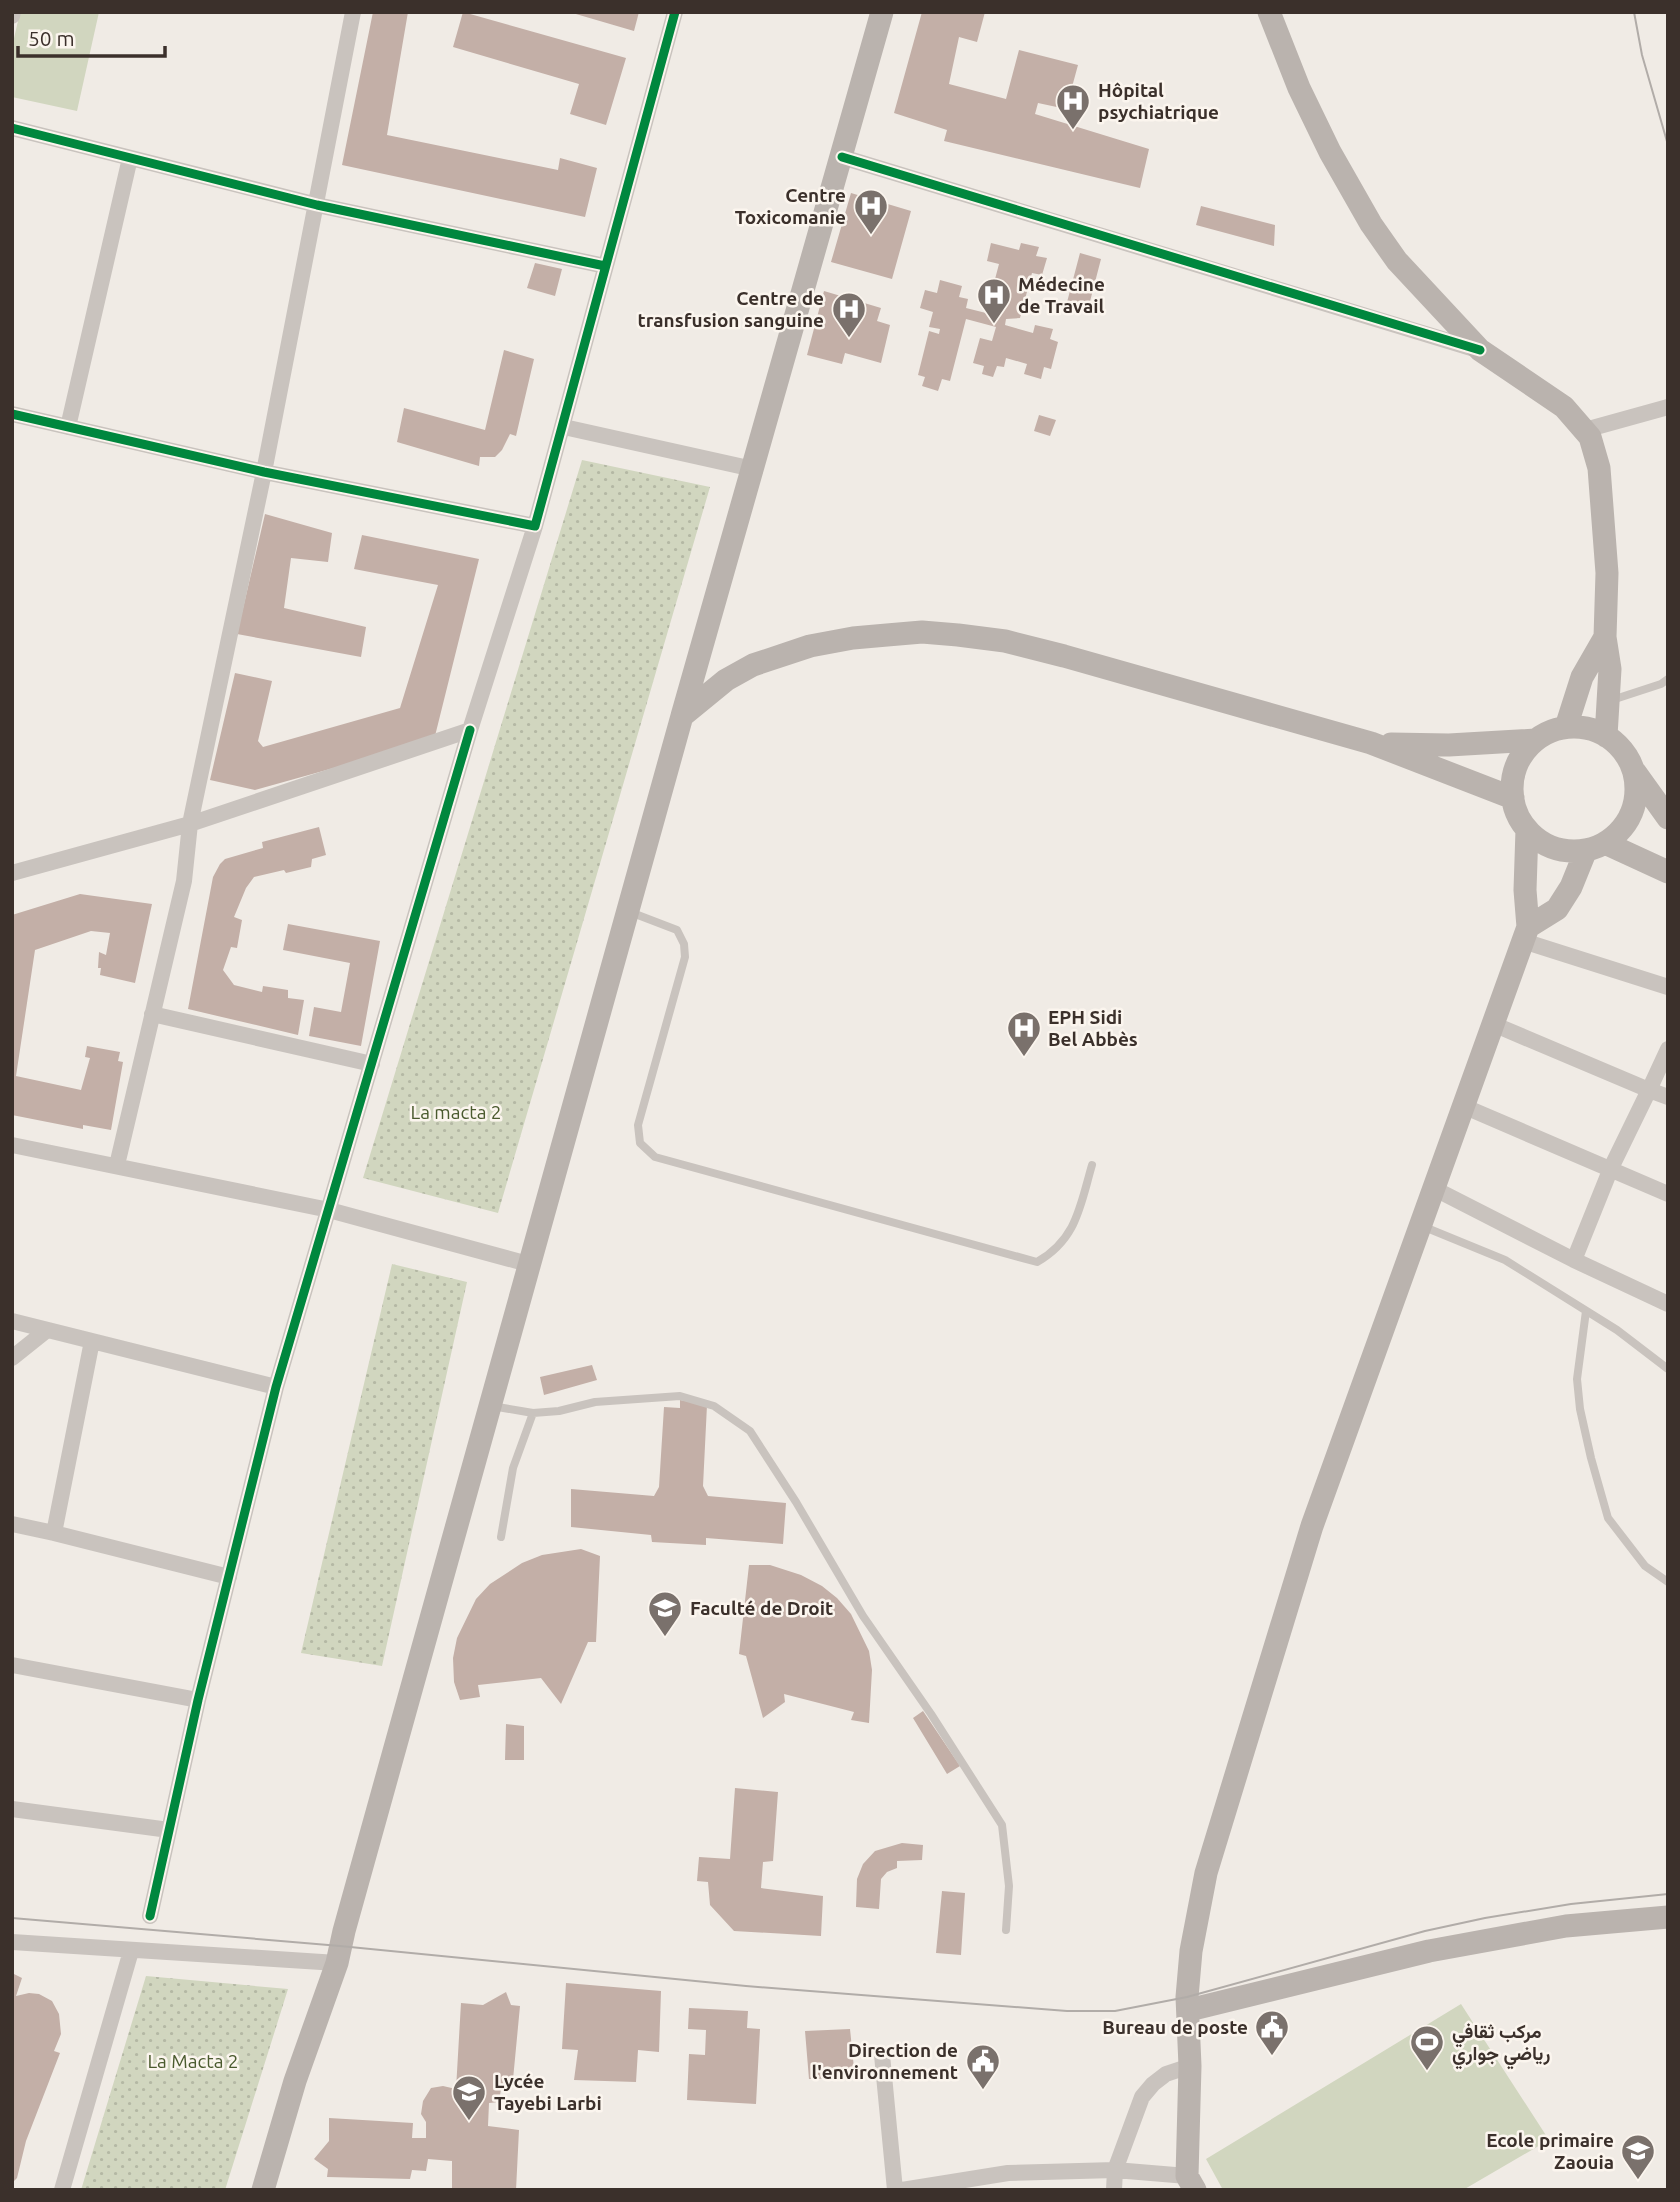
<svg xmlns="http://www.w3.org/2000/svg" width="1680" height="2202" font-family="Ubuntu,Vazirmatn,sans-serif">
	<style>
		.park { fill: url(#park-dots) }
		.pitch { fill: #d1d6bf }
		.building { fill: #c3afa7 }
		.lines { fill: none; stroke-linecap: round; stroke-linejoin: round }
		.service { stroke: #c9c3be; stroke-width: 8 }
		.minor { stroke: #c9c3be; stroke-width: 16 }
		.secondary { stroke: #bab3ae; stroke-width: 23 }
		.tram { stroke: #b1aca8; stroke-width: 2 }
		.cycleway-casing { stroke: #fbf5ee; stroke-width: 13 }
		.cycleway { stroke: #00873e; stroke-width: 9 }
		.labels { text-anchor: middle; stroke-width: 5; stroke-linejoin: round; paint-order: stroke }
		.poi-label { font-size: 19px; font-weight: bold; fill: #3b302b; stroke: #fbf5ee; text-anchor: start }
		.park-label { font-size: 19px; fill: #4a5a2e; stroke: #fbf5ee }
	</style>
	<defs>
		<pattern id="park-dots" width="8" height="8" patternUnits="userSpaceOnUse" patternTransform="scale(1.75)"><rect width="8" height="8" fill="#d1d6bf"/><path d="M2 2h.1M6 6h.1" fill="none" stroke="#b4b8a4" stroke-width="1.8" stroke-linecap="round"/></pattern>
	</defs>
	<rect width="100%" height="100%" fill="#f0ebe5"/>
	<path class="park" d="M582,460L710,487L498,1213L363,1178Z
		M392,1264L467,1282L382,1666L301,1653Z
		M146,1976L288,1989L225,2190H81Z"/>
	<path class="pitch" d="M20,12H99L77,111L12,97V47Z
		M1461,2004L1549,2140L1463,2190H1223L1206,2159Z"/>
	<path class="building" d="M373,12H408L387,135L558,170L560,158L597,168L585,217L342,165Z
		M463,12L626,58L606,125L570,114L579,84L453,47Z
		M569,12H639L634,31Z
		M922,12H985L977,42L959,37L949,84L1006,99L1019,50L1078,65L1066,109L1038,103L1035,114L1149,149L1140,188L944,141L947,130L894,113Z
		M851,193L911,211L892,279L831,262Z
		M1201,206L1275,225L1274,246L1196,225Z
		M991,243L1019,250L1021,243L1039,247L1036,256L1047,258L1042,275L1032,273L1020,318L1006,319L1005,325L1033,333L1035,325L1053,329L1050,339L1058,342L1051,369L1044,367L1041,379L1024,374L1027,364L1006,358L1004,367L997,366L993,377L982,374L984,366L973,363L980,338L992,341L996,327L966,319L950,381L942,379L938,391L922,386L925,377L918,375L929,331L939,334L940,329L929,327L933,312L920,308L925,290L937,293L940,280L962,286L959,297L968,299L966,308L986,313L999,264L987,261Z
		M1080,253L1101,259L1087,313L1066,306Z
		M535,263L562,269L555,296L527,288Z
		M824,291L881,308L877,321L890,325L881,363L845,353L842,364L807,355Z
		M504,350L534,359L516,436L510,434L502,450L495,457H480L479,466L397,442L404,408L485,430Z
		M1039,415L1056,420L1050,436L1034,431Z
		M265,514L332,533L328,562L291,558L284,608L366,627L361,657L237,634Z
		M362,535L479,559L434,740L255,790L210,780L235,673L272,681L258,741L263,747L400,708L438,585L354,569Z
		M319,827L326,855L312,859L311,867L286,873L284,870L254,877L246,888L234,917L242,920L237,948L231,947L223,970L234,985L262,992L263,986L288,990V998L304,1000L298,1035L188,1009L213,877L220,864L225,859L263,848L262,842Z
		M80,894L152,904L135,983L100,975L101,968H98L99,952L106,955L110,933L91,931L35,950L16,1076L81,1090L90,1058L85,1057L87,1046L120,1052L118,1061L123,1062L111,1130L83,1125V1129L12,1115V915Z
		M288,924L380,941L361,1046L309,1036L314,1007L341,1012L350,963L283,950Z
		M592,1365L597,1380L544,1395L540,1377Z
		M680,1400L707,1405L703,1486L708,1496L786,1503L783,1544L706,1538V1545L652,1542L651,1535L571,1527V1489L654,1496L659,1487L664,1407L680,1408Z
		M581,1549L600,1556L596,1642H588L561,1704L541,1678L478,1685L480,1697L460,1700L454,1682L453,1658L457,1638L476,1599L490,1584L522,1563L542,1555Z
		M749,1565H770L801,1575L822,1586L837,1598L851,1614L869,1651L872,1670L869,1723L851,1720L854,1712L784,1694L785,1702L763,1718L746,1656L739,1654Z
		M923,1711L960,1766L947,1774L913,1718Z
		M506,1724L524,1726V1760H505Z
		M735,1788L778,1792L773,1861L763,1862L761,1888L823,1896L821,1936L734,1931L710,1905L708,1882L697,1881L699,1857L730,1859Z
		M902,1843L923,1845L922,1860L897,1861V1868L887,1872L881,1879L879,1909L856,1907L857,1879L863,1864L875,1851Z
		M942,1891L965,1893L961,1955L936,1953Z
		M12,1973L22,1978L16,1996L29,1993L39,1994L52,2001L59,2014L61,2034L54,2051L60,2053L26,2141L17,2178L12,2183Z
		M566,1983L661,1991L659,2052L638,2050L636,2082L574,2080L578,2050L562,2049Z
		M506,1992L511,2005L520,2006L512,2090L501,2089L499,2102L489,2103L488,2126L519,2130L516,2190H452V2161L428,2159L426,2171L412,2170L410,2179L327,2177L328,2169L314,2159L329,2141V2118L413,2123L412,2138H426V2122L421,2114L423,2101L431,2088L443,2086L456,2089L461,2003L483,2005Z
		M689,2008L748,2011L747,2028L760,2029L756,2104L687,2100L689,2054L705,2055L706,2030L688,2029Z
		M850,2029L855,2078L809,2079L805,2031Z"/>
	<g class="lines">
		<path class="service" d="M1612,700L1661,684L1668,679
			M630,912L677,930L684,944L685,957L638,1125L640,1143L655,1157L1037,1262C1077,1239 1080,1206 1092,1165
			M1422,1226L1505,1260L1617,1330L1668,1369
			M1586,1311L1577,1379L1580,1409L1591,1458L1608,1518L1645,1566L1668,1582
			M492,1406L533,1413L559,1411L595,1402L680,1396L714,1406L750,1431L796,1502L863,1616L931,1714L1002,1825L1009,1886L1006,1930
			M501,1537L513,1468L533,1413"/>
		<path class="minor" d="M12,16L13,12
			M12,128L317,205L605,266
			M842,157L1478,350
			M12,414L264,472L535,526L675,12
			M68,427L130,158
			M564,427L753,469
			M1585,430L1668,407
			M190,824L264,472L353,12
			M190,824L470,730L535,526
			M12,873L190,824L184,881L117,1165
			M1523,941L1668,987
			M152,1014L372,1064
			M1493,1024L1649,1090L1668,1049
			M1463,1106L1668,1194
			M12,1145L329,1210L528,1264
			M1433,1188L1574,1260L1668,1304
			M1574,1260L1611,1168L1649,1090L1668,1097
			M12,1321L276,1387
			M12,1358L47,1330
			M12,1524L54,1533L229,1577
			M54,1533L92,1341
			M12,1665L198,1700
			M12,1809L169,1830
			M150,1916L198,1700L276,1387L470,730
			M12,1942L337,1963
			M882,2055L895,2190
			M62,2190L131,1951
			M902,2190L1008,2173L1115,2170L1187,2176
			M1114,2190L1115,2170L1142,2097L1153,2084L1166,2074L1190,2066"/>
		<path class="secondary" d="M1269,12L1299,88L1330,152L1371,224L1397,261L1480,350L1564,407L1590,437L1599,468L1607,573L1605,637L1610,669L1606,736
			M682,716L882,12
			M1566,727L1582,677L1605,637
			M1512 789a62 62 0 1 1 124 0a62 62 0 1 1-124 0Z
			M1391,744L1449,745L1536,740
			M1635,772L1668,818
			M1605,843L1668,872
			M1528,927L1557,909L1571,887L1586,850
			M1189,2010L1429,1951L1566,1926L1668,1917
			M263,2190L295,2081L337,1963L344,1931L682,716L726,680L753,665L810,646L853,638L887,635L922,632L958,635L1005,641L1064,656L1371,743L1513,798
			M1195,2190L1187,2176L1190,2066L1187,1997L1191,1951L1206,1873L1312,1526L1528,927L1525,890L1527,830"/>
		<path class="tram" d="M1634,12L1642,55L1668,145
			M12,1918L340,1946L746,1986L1067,2011H1115L1187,1997L1425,1931L1485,1918L1571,1904L1668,1894"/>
		<g class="cycleway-casing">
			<path id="cycleway" d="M12,128L317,205L605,266
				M842,157L1480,350
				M12,414L264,472L535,526L675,12
				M150,1916L198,1700L276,1387L470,730"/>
		</g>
		<use href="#cycleway" class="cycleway"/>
	</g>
	<defs>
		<g id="hospital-pin" transform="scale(1.75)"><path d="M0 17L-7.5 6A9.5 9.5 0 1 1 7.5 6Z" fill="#7a716c" stroke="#fbf5ee"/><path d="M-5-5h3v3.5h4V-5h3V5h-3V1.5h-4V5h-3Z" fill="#fff"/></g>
		<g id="university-pin" transform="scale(1.75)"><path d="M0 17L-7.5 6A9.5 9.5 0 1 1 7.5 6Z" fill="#7a716c" stroke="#fbf5ee"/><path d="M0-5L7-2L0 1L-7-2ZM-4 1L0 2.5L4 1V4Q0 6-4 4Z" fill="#fff"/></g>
		<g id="civic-pin" transform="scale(1.75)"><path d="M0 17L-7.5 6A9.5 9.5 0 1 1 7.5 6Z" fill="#7a716c" stroke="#fbf5ee"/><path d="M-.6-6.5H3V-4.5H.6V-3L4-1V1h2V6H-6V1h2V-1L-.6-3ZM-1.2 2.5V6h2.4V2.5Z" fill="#fff"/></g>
		<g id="stadium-pin" transform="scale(1.75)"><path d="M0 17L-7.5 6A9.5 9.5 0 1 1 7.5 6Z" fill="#7a716c" stroke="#fbf5ee"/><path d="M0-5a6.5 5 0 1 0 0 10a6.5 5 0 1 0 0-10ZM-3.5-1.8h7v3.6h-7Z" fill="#fff"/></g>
		<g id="school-pin" transform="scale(1.75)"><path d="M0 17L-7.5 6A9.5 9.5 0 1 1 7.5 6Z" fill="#7a716c" stroke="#fbf5ee"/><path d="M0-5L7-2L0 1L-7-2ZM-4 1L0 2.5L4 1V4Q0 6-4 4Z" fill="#fff"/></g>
	</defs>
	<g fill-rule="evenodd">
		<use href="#hospital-pin" x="1073" y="101"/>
		<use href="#hospital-pin" x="871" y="206"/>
		<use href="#hospital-pin" x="994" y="295"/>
		<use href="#hospital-pin" x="849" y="309"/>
		<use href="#hospital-pin" x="1024" y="1028"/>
		<use href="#university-pin" x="665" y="1608"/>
		<use href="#civic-pin" x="1272" y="2027"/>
		<use href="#stadium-pin" x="1427" y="2042"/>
		<use href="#civic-pin" x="983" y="2061"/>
		<use href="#school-pin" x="469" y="2092"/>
		<use href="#school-pin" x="1638" y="2151"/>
	</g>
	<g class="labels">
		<g class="poi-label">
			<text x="1098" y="97">Hôpital<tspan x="1098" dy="22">psychiatrique</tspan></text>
			<text x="846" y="202" text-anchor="end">Centre<tspan x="846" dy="22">Toxicomanie</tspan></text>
			<text x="1018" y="291">Médecine<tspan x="1018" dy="22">de Travail</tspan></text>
			<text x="824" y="305" text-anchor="end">Centre de<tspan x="824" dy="22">transfusion sanguine</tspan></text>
			<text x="1048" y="1024">EPH Sidi<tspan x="1048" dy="22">Bel Abbès</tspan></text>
			<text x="690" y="1615">Faculté de Droit</text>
			<text x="1248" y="2034" text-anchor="end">Bureau de poste</text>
			<text x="1452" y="2038">مركب ثقافي<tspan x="1452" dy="22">رياضي جواري</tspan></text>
			<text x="958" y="2057" text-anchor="end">Direction de<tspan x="958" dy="22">l'environnement</tspan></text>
			<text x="494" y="2088">Lycée<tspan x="494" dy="22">Tayebi Larbi</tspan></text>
			<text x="1614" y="2147" text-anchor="end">Ecole primaire<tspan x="1614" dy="22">Zaouia</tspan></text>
		</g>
		<g class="park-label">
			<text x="456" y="1119">La macta 2</text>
			<text x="193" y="2068">La Macta 2</text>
		</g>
	</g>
	<rect width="1680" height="2202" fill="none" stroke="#3b302b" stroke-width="28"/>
	<path d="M18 46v10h147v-10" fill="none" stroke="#3b302b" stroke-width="3.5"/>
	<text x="28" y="46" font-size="21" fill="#3b302b" stroke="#fbf5ee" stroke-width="5" paint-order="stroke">50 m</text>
</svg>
